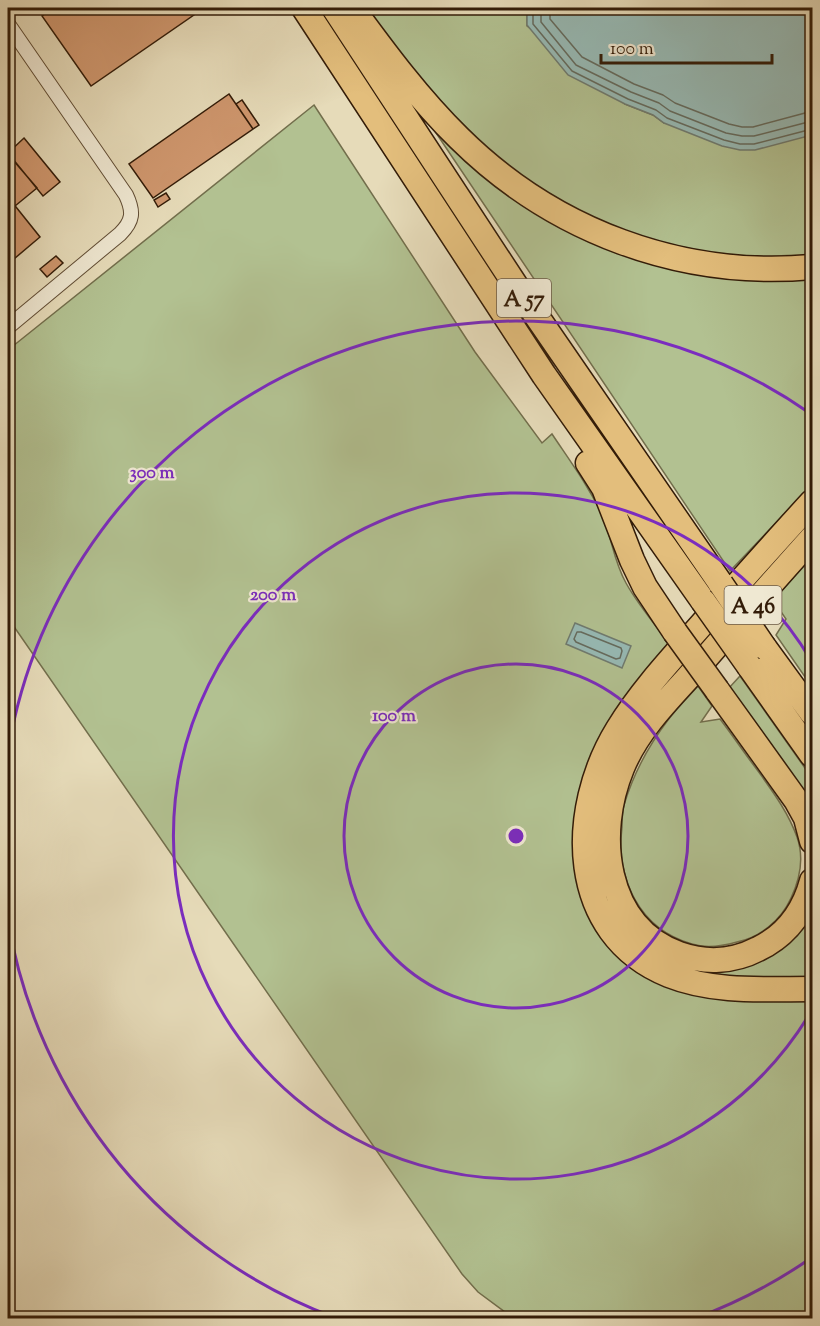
<svg xmlns="http://www.w3.org/2000/svg" width="820" height="1326" font-family="'Sorts Mill Goudy',serif">
	<style>
		.green { fill: #b2c191; stroke: #726e4c; stroke-width: 1.5 }
		.water { fill: #97bab5; stroke: #6f7b70; stroke-width: 1.5 }
		.lines { fill: none; stroke-linecap: round; stroke-linejoin: round }
		.shore { stroke: #656b5e; stroke-width: 1.5 }
		.building { fill: #ce966d; stroke: #331c08; stroke-width: 1.5 }
		.minor-casing { stroke: #604c34; stroke-width: 16 }
		.motorway-casing { stroke: #331c08; stroke-width: 27 }
		.minor { stroke: #efe8d2; stroke-width: 14 }
		.motorway { stroke: #e3be7c; stroke-width: 24 }
		.motorway-bridge-casing { stroke: #331c08; stroke-width: 27; stroke-linecap: butt }
		.motorway-bridge { stroke: #e3be7c; stroke-width: 24 }
		.ring { fill: none; stroke: #7b2cbf; stroke-width: 3 }
		.labels { text-anchor: middle; stroke-width: 4.5; stroke-linejoin: round; paint-order: stroke }
		.shield { fill: #efe8d2; stroke: #6b5945; stroke-width: 1.5 }
		.shield-label { font-size: 22px; font-weight: bold; fill: #331c08 }
		.centre { fill: #7b2cbf; stroke: #efe8d2; stroke-width: 3 }
		.ring-label { font-size: 18px; text-anchor: middle; font-weight: bold; fill: #7b2cbf; stroke: #efe8d2; stroke-width: 4.5; stroke-linejoin: round; paint-order: stroke }
	</style>
	<rect width="100%" height="100%" fill="#e6dbb9"/>
	<filter id="stains"><feTurbulence type="fractalNoise" baseFrequency=".00333" numOctaves="4"/><feColorMatrix values="0 0 0 0 .2 0 0 0 0 .09 0 0 0 0 .02 0 0 0 .5 -.17"/></filter>
	<radialGradient id="worn" r=".72"><stop offset=".6" stop-color="#630" stop-opacity="0"/><stop offset="1" stop-color="#630" stop-opacity=".3"/></radialGradient>
	<path class="green" d="M367,8H527V26L625,104L653,115L664,123L812,135V257L736,258L634,237L543,194L467,132L394,47Z
		M416,103L577,234L812,275V485L730,571Z
		M314,105L475,352L542,443L552,434C570,461 590,488 603,517C612,539 614,562 626,583C638,605 656,626 672,647L576,838L626,959L812,1000V1318H513L478,1292L462,1274L8,618V350Z
		M812,556V687L776,635L786,619L773,600Z
		M682,666L685,669L617,752L614,908L716,970L812,907V982L688,975L622,933L598,890L619,739Z
		M740,676L812,778V811L728,689Z
		M698,686L712,706L701,722L720,719C733,736 745,754 758,771C773,792 788,812 797,837C804,857 800,879 791,898C781,920 761,937 737,942C723,946 707,949 692,944C639,929 616,879 622,827C622,820 622,812 624,805C633,775 649,745 668,720C677,708 688,697 698,686Z"/>
	<path class="water" d="M527,8H812V135L755,150H740L722,146L664,123L653,115L625,104L568,75L527,25Z
		M575,623L631,646L622,668L566,644Z"/>
	<g class="lines">
		<path class="shore" d="M533,8V24L572,71L628,99L656,110L667,118L724,140L740,144H754L812,129
			M541,8V22L576,65L631,92L659,103L670,111L726,133L742,136H754L812,121
			M550,8V19L582,57L634,84L663,95L675,103L729,124L742,127H753L805,113L812,112
			M577,632H581L621,648L622,651L620,658L616,659L576,642L574,639Z"/>
	</g>
	<path class="building" d="M53,8H204L91,86L42,16Z
		M229,94L253,129L153,198L129,164Z
		M242,100L259,125L253,129L236,104Z
		M24,138L60,182L43,196L8,153Z
		M13,160L37,188L15,206L8,197V164Z
		M166,193L170,199L158,207L154,200Z
		M8,197L40,237L8,264Z
		M56,256L63,263L47,277L40,269Z"/>
	<g class="lines">
		<g class="minor-casing">
			<path id="minor" d="M8,24L126,195C134,212 133,221 120,234L8,327"/>
		</g>
		<g class="motorway-casing">
			<path id="motorway" d="M304,8L544,375L703,601
				M334,8L518,289L721,584
				M352,8C385,53 419,99 459,138C553,231 681,279 812,267
				M588,463L604,488L632,560L645,587L675,632
				M812,502C775,542 739,583 703,623C673,657 641,691 618,729C568,810 567,934 669,975C714,993 765,989 812,989
				M812,538C776,578 740,619 704,660C675,693 639,726 622,768C595,833 603,926 679,954C705,963 733,962 758,949C787,935 804,911 812,881
				M764,647L812,713
				M749,666L812,755
				M717,690L796,800L806,818L812,841"/>
		</g>
		<use href="#minor" class="minor"/>
		<use href="#motorway" class="motorway"/>
		<g class="motorway-bridge-casing">
			<path id="motorway-bridge" d="M721,584L764,647
				M703,601L749,666
				M675,632L717,690"/>
		</g>
		<use href="#motorway-bridge" class="motorway-bridge"/>
	</g>
	<g class="ring">
		<circle cx="516" cy="836" r="172"/>
		<path d="M812 1010A343 343 0 1 1 812 662"/>
		<path d="M811 1258A515 515 0 0 1 696 1318M336 1318A515 515 0 0 1 8 921M8 751A515 515 0 0 1 811 414"/>
	</g>
	<g class="labels">
		<g class="shield">
			<rect x="497" y="279" width="54" height="38" rx="4.5"/>
			<rect x="724.5" y="586" width="57" height="38" rx="4.5"/>
		</g>
		<g class="shield-label">
			<text x="524" y="306">A 57</text>
			<text x="753" y="613">A 46</text>
		</g>
	</g>
	<circle cx="516" cy="836" r="9" class="centre"/>
	<g class="ring-label">
		<text x="152" y="478">300 m</text>
		<text x="273" y="600">200 m</text>
		<text x="394" y="721">100 m</text>
	</g>
	<rect width="820" height="1326" fill="none" stroke="#e6dbb9" stroke-width="30"/>
	<rect x="9" y="9" width="802" height="1308" fill="none" stroke="#331c08" stroke-width="3"/>
	<rect x="15" y="15" width="790" height="1296" fill="none" stroke="#331c08" stroke-width="1.5"/>
	<path d="M601 54v9h171v-9" fill="none" stroke="#331c08" stroke-width="3"/>
	<text x="610" y="54" font-size="18" fill="#331c08" stroke="#efe8d2" stroke-width="4.5" paint-order="stroke">100 m</text>
	<rect width="100%" height="100%" filter="url(#stains)"/>
	<rect width="100%" height="100%" fill="url(#worn)"/>
</svg>
